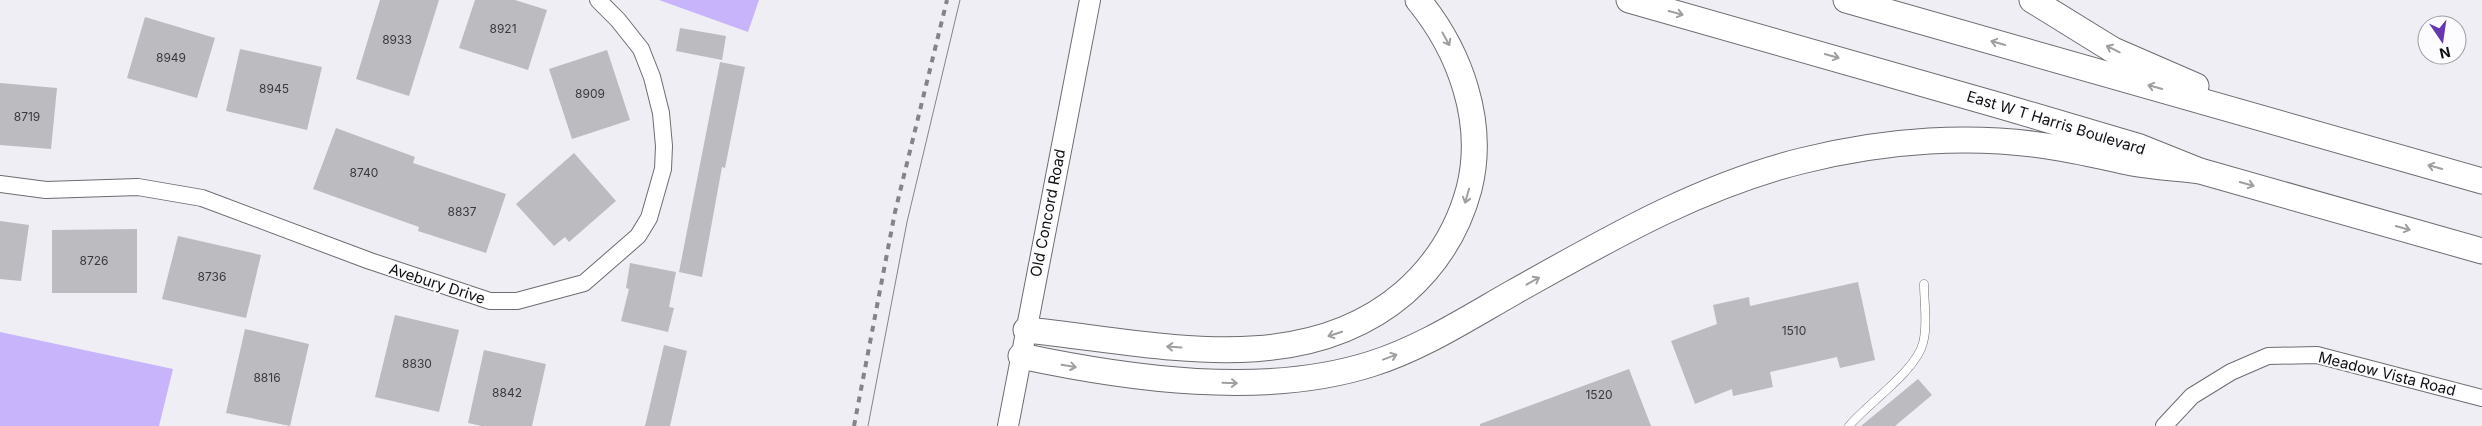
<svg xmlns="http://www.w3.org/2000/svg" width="2482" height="426" font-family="Inter,sans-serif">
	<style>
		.green { fill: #c7b4fa }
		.building { fill: #bcbbc0 }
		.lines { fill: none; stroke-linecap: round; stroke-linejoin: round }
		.service-casing { stroke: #6e6c71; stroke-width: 9 }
		.minor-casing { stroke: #6e6c71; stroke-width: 18 }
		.tertiary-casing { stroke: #6e6c71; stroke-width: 22 }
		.primary-casing { stroke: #6e6c71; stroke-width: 27 }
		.service { stroke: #fff; stroke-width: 8 }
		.minor { stroke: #fff; stroke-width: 16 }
		.tertiary { stroke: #fff; stroke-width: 20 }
		.primary { stroke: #fff; stroke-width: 25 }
		.tram { stroke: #848387; stroke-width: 1 }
		.rail { stroke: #848387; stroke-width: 4; stroke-dasharray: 6 6; stroke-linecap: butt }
		.oneway { stroke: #9f9f9f }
		.labels { text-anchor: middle; stroke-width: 4; stroke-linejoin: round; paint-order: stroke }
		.number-label { font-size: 12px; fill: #3a393c }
		.street-label { font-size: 15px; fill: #0f0e10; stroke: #fcfcff }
	</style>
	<rect width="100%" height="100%" fill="#efeef4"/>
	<path class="green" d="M659,0H759L748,32Z
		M0,332L173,369L159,426H0Z"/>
	<path class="building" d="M380,0H439L409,96L356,79Z
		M475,0H515L547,10L528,70L459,48Z
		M145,17L215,38L197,98L127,78Z
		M680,28L726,36L722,60L676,51Z
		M240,49L322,67L307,130L226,111Z
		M607,50L630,120L572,139L549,69Z
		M720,62L745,67L725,168L722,167L702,277L679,272Z
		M0,83L57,88L51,149L0,145Z
		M336,128L415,157L413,163L506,194L486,253L418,231L419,227L313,189Z
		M574,153L616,201L569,242L565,237L554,246L516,204Z
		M0,221L29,225L21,281L0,279Z
		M137,229V293H52V230Z
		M178,236L261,255L246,318L162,299Z
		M630,263L676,272L669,307L674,308L668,332L621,321L629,289L626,288Z
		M1858,282L1875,360L1840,368L1837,357L1770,372L1773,387L1733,396L1732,389L1695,404L1671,341L1717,324L1713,305L1749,297L1750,306Z
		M395,315L459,330L439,412L375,397Z
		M245,329L309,344L290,426L226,413Z
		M664,345L687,351L670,426H645Z
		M484,350L546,364L532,426H482L468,423Z
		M1629,369L1651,426H1480V424Z
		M1918,379L1932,395L1895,426H1861Z"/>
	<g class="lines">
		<g class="service-casing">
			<path id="service" d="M1849,426C1868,403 1916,371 1923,343C1928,325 1924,303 1924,284"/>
		</g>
		<g class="minor-casing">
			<path id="minor" d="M0,184L46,190L138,187L202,198L370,261L490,301H517L584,283L638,236L649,218L663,169L664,146L661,113L652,77L641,49L618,20L598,0
				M2164,426L2192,396L2231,372L2268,356L2317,355L2482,398"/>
		</g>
		<g class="tertiary-casing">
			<path id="tertiary" d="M1008,426L1090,0"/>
		</g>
		<g class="primary-casing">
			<path id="primary" d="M1629,0L2001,106L2140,147L2200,171L2482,251
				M1846,0L2482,181
				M2032,0L2113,50L2196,86
				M1026,330C1150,342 1299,383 1404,293C1436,265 1458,230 1469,189C1486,122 1460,51 1418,0
				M1021,356C1129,379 1264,398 1371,364C1422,348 1468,318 1514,292C1607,240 1697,187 1801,161C1884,140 1974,133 2059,148C2084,152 2108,158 2132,163C2154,167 2177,168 2200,171"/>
		</g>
		<use href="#service" class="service"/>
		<use href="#minor" class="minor"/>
		<use href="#tertiary" class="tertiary"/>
		<use href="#primary" class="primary"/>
		<path class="tram" d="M868,426L907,222L960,0"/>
		<path class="rail" d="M854,426L895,212L947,0"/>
	</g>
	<defs><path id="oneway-shaft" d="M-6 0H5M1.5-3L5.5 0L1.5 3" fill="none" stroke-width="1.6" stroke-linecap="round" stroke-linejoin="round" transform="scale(1.25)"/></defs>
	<g class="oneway">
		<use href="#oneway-shaft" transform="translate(1676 13) rotate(15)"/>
		<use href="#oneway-shaft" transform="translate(1446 39) rotate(61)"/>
		<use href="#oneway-shaft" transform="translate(1998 43) rotate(-164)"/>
		<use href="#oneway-shaft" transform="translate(2113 49) rotate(-154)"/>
		<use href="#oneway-shaft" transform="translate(1832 56) rotate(16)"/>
		<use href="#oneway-shaft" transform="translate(2155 87) rotate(-164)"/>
		<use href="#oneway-shaft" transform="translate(2435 167) rotate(-164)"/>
		<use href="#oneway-shaft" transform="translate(2247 184) rotate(16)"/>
		<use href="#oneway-shaft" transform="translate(1467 196) rotate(106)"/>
		<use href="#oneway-shaft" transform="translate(2403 228) rotate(16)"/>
		<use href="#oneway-shaft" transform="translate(1533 281) rotate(-29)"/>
		<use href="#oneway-shaft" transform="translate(1335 334) rotate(162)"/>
		<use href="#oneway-shaft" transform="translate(1174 347) rotate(-176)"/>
		<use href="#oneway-shaft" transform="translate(1390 357) rotate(-20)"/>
		<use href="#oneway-shaft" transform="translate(1069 366) rotate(9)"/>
		<use href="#oneway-shaft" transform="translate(1230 383) rotate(2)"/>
	</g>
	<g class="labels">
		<g class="number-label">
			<text x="503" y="33">8921</text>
			<text x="397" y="44">8933</text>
			<text x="171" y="62">8949</text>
			<text x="274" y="93">8945</text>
			<text x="590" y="98">8909</text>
			<text x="27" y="121">8719</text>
			<text x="364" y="177">8740</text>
			<text x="462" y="216">8837</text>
			<text x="94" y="265">8726</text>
			<text x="212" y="281">8736</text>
			<text x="1794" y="335">1510</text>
			<text x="417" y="368">8830</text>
			<text x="267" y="382">8816</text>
			<text x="507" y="397">8842</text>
			<text x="1599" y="399">1520</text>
		</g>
		<g class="street-label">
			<text transform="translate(2056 123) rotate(17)" y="5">East W T Harris Boulevard</text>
			<text transform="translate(1048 213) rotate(-79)" y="5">Old Concord Road</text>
			<text transform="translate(437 284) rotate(18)" y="5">Avebury Drive</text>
			<text transform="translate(2387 374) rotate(14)" y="5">Meadow Vista Road</text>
		</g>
	</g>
	<g transform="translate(2442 40) rotate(167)"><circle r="24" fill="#fcfcff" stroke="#9d9d9f"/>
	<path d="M0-4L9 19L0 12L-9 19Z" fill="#6637af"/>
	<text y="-8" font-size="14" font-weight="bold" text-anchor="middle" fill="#0f0e10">N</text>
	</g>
</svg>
